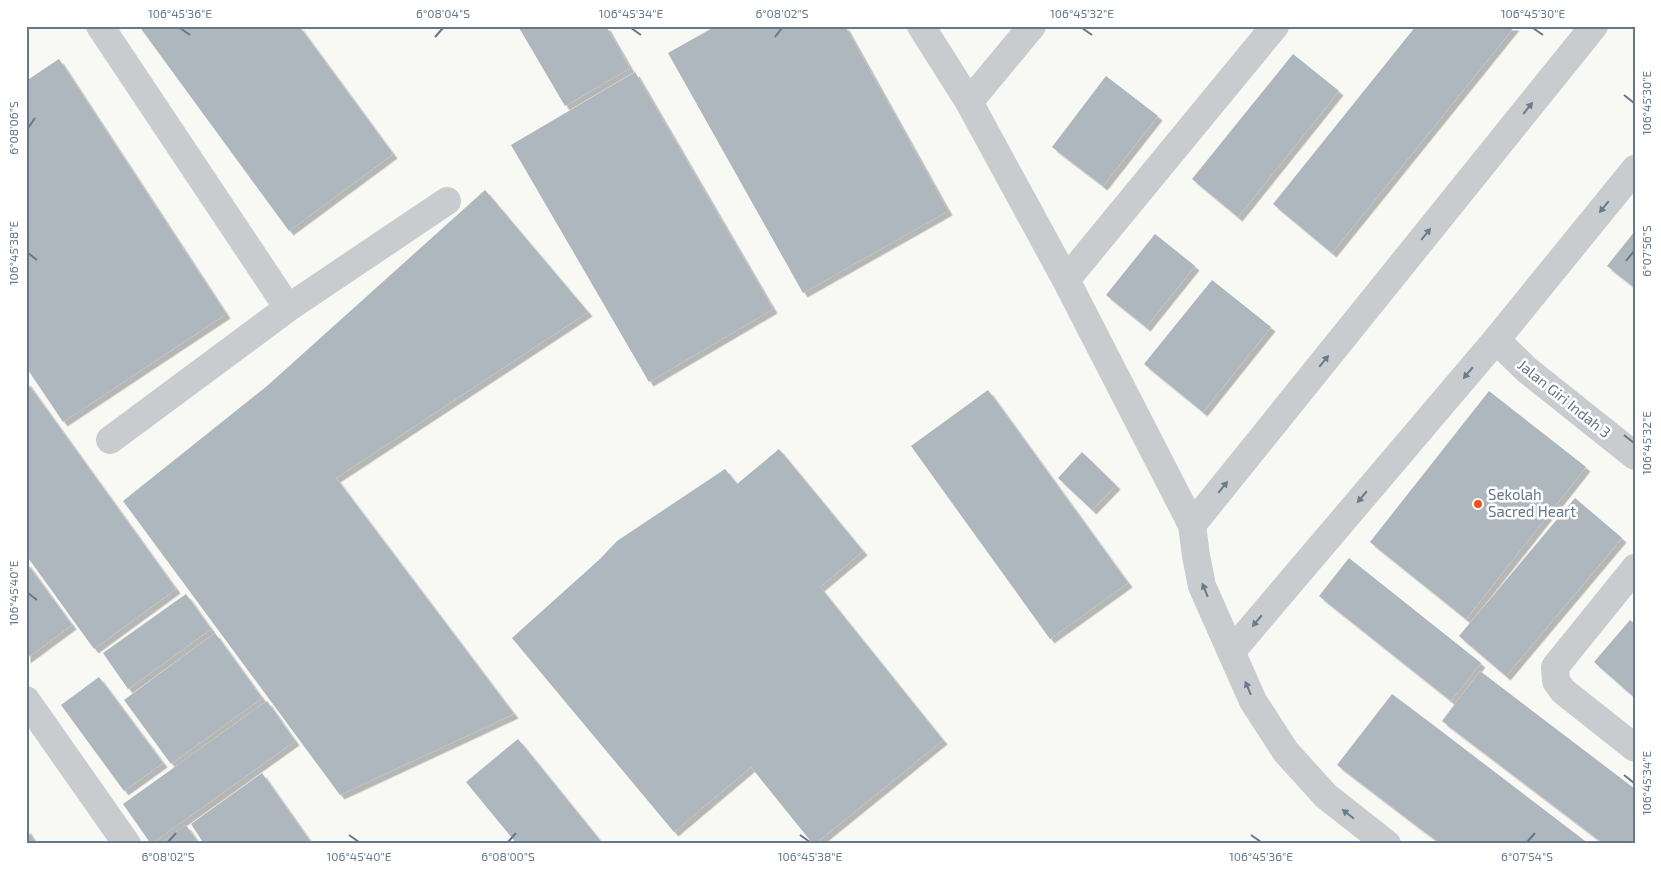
<svg xmlns="http://www.w3.org/2000/svg" width="1661" height="870" font-family="'Exo 2',sans-serif">
	<style>
		.building { fill: #aeb7bd; filter: url(#shadow) }
		.lines { fill: none; stroke-linecap: round; stroke-linejoin: round }
		.minor { stroke: #c8cccf; stroke-width: 28 }
		.oneway { fill: #697c8c }
		.ticks { fill: none; stroke: #647889; stroke-width: 2 }
		.poi-dot { fill: #f3511a; stroke: #fff; stroke-width: 2 }
		.labels { text-anchor: middle; stroke-width: 5; stroke-linejoin: round; paint-order: stroke }
		.street-label { font-size: 15px; fill: #647889; stroke: #fff }
		.poi-label { font-size: 15px; fill: #647889; stroke: #fff; text-anchor: start }
		.neatline { fill: none; stroke: #647889; stroke-width: 2 }
		.ticks-label { font-size: 12px; text-anchor: middle; fill: #647889 }
	</style>
	<defs>
		<filter id="shadow"><feDropShadow dx="4.5" dy="4.5" stdDeviation="0" flood-color="#0004"/></filter>
	</defs>
	<rect width="100%" height="100%" fill="#f8f8f5"/>
	<path class="building" d="M139,26H299L393,154L289,231Z
		M518,26H606L630,68L565,106Z
		M716,26H845L948,211L803,293L668,53Z
		M1416,26H1515L1332,253L1273,204Z
		M1293,54L1339,91L1238,217L1192,179Z
		M59,59L226,314L63,422L26,367V81Z
		M635,72L773,309L649,382L511,145Z
		M1106,76L1158,116L1103,186L1052,147Z
		M485,190L588,312L336,478L514,714L340,795L123,501L267,386Z
		M1635,231V288L1607,266Z
		M1155,234L1195,266L1146,327L1106,295Z
		M1212,280L1271,327L1203,412L1144,364Z
		M26,381L176,589L94,649L26,555Z
		M988,390L1128,583L1050,639L911,446Z
		M1489,391L1586,467L1466,619L1370,542Z
		M779,449L863,551L820,587L943,740L815,844H813L751,767L674,832L512,638L600,559L617,541L725,469L737,484Z
		M1082,452L1116,485L1092,510L1058,478Z
		M1575,498L1622,538L1506,676L1459,636Z
		M1349,558L1481,663L1451,701L1319,596Z
		M26,562L72,625L26,659Z
		M186,594L211,629L128,689L103,653Z
		M1630,620L1635,624V698L1594,662Z
		M215,633L262,698L171,764L124,700Z
		M1480,671L1635,789V844H1604L1442,721Z
		M99,677L163,763L124,791L61,705Z
		M1392,694L1428,721L1589,844H1441L1409,820L1337,765Z
		M267,701L295,741L151,844L123,804Z
		M518,739L603,844H517L466,782Z
		M262,773L312,844H204L191,824Z
		M186,825L199,844H160Z
		M26,828L36,844H26Z"/>
	<g class="lines">
		<path class="minor" d="M100,26L288,308
			M921,26L969,102L1066,280L1192,525L1196,556L1202,586L1253,701L1286,752L1326,796L1387,844
			M969,102L1032,26
			M1066,280L1275,26
			M1496,340L1527,370L1635,456
			M110,440L288,308L447,201
			M1192,525L1594,26
			M1635,568L1555,667L1556,681L1563,691L1635,748
			M1232,651L1496,340L1635,169
			M26,700L127,844"/>
	</g>
	<defs><path id="oneway-solid" d="M-6-.8H1V-3.2L6.5 0L1 3.2V.8H-6Z" transform="scale(1.25)"/></defs>
	<g class="oneway">
		<use href="#oneway-solid" transform="translate(1528 108) rotate(-51)"/>
		<use href="#oneway-solid" transform="translate(1604 207) rotate(129)"/>
		<use href="#oneway-solid" transform="translate(1426 234) rotate(-51)"/>
		<use href="#oneway-solid" transform="translate(1324 361) rotate(-51)"/>
		<use href="#oneway-solid" transform="translate(1468 373) rotate(130)"/>
		<use href="#oneway-solid" transform="translate(1223 487) rotate(-51)"/>
		<use href="#oneway-solid" transform="translate(1362 497) rotate(130)"/>
		<use href="#oneway-solid" transform="translate(1205 590) rotate(-112)"/>
		<use href="#oneway-solid" transform="translate(1257 621) rotate(130)"/>
		<use href="#oneway-solid" transform="translate(1248 688) rotate(-113)"/>
		<use href="#oneway-solid" transform="translate(1348 814) rotate(-142)"/>
	</g>
	<path class="ticks" d="M180,28L190,35M631,28L641,35M1082,28L1092,35M1533,28L1543,35M435,37L443,28M775,37L782,28M1624,95L1634,103M28,128L35,118M28,253L37,260M1626,261L1634,251M1624,435L1634,443M28,593L37,600M1624,775L1634,783M349,835L359,842M800,835L810,842M1251,835L1261,842M168,842L176,833M508,842L516,833M1527,842L1535,833"/>
	<circle class="poi-dot" cx="1478" cy="504" r="5"/>
	<g class="labels">
		<g class="street-label">
			<text transform="translate(1564 399) rotate(39)" y="5">Jalan Giri Indah 3</text>
		</g>
		<g class="poi-label">
			<text x="1488" y="500">Sekolah<tspan x="1488" dy="17">Sacred Heart</tspan></text>
		</g>
	</g>
	<rect width="1661" height="870" fill="none" stroke="#ffffff" stroke-width="55"/>
	<rect x="28" y="28" width="1606" height="814" class="neatline"/>
	<g class="ticks-label">
		<text x="180" y="18">106°45'36"E</text>
		<text x="443" y="18">6°08'04"S</text>
		<text x="631" y="18">106°45'34"E</text>
		<text x="782" y="18">6°08'02"S</text>
		<text x="1082" y="18">106°45'32"E</text>
		<text x="1533" y="18">106°45'30"E</text>
		<text transform="translate(1647 103) rotate(-90)" y="4">106°45'30"E</text>
		<text transform="translate(14 128) rotate(-90)" y="4">6°08'06"S</text>
		<text transform="translate(1647 251) rotate(-90)" y="4">6°07'56"S</text>
		<text transform="translate(14 253) rotate(-90)" y="4">106°45'38"E</text>
		<text transform="translate(1647 443) rotate(-90)" y="4">106°45'32"E</text>
		<text transform="translate(14 593) rotate(-90)" y="4">106°45'40"E</text>
		<text transform="translate(1647 783) rotate(-90)" y="4">106°45'34"E</text>
		<text x="168" y="861">6°08'02"S</text>
		<text x="359" y="861">106°45'40"E</text>
		<text x="508" y="861">6°08'00"S</text>
		<text x="810" y="861">106°45'38"E</text>
		<text x="1261" y="861">106°45'36"E</text>
		<text x="1527" y="861">6°07'54"S</text>
	</g>
</svg>
